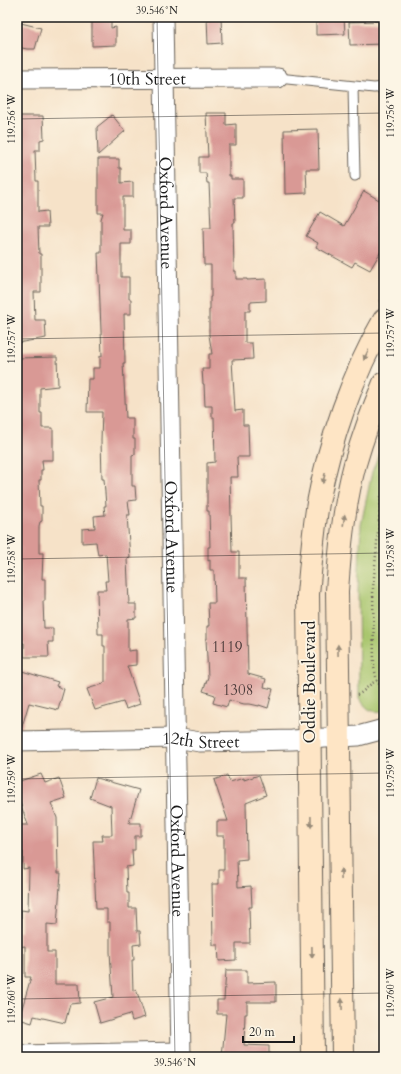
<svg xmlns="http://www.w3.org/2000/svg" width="401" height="1074" font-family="Cardo,serif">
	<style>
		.park { fill: #a7c56c; stroke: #627044 }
		.building { fill: #d99995 }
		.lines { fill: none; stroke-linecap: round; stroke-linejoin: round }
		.lane-casing { stroke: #686158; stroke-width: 11 }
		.street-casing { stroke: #686158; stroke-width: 21 }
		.secondary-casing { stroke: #686158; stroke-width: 24 }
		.path { stroke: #686158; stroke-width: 2.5; stroke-dasharray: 1 3; stroke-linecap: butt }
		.lane { stroke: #fff; stroke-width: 9 }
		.street { stroke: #fff; stroke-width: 19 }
		.secondary { stroke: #fee5c5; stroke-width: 22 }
		.oneway { fill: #988b79 }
		.ticks { fill: none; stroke: #1c1c1c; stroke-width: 1; stroke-opacity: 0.45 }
		.labels { text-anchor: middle; stroke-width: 3.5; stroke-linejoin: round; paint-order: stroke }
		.number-label { font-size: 15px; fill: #4b3b3a }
		.street-label { font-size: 17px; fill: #1c1c1c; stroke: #fcf5e5 }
		.neatline { fill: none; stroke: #1c1c1c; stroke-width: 1.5 }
		.ticks-label { font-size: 10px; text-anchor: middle; fill: #1c1c1c }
	</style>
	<rect width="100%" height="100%" fill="#fcf5e5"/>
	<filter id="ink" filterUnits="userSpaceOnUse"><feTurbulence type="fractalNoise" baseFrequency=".025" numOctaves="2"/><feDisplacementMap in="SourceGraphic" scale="8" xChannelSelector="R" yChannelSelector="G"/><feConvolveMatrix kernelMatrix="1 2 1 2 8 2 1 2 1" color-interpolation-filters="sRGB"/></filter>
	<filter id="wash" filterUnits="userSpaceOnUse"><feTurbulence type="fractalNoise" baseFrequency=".012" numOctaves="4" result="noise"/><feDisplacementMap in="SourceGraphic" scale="16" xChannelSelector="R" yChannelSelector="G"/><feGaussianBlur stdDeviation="0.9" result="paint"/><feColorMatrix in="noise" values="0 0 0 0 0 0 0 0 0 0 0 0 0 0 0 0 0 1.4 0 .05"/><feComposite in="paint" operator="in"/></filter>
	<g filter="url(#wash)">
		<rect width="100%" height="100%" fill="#f6e2c8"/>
		<path class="park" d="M384,441V711C370,713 367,709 359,698L358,589L361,525L372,472Z"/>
		<g id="blocks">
			<path class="building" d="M92,17H111V28L116,27V45L92,46Z
				M207,17H221L222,43L208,44Z
				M316,17H344L345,34L316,35Z
				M384,21V44L350,45L349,22Z
				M17,22L41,28L35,49H27L17,47Z
				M206,113H226V125L236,124V145H229V176H231V179H243V198H234L235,223H233L234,271H236V279H247V280L266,279V301L250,302V311H245V343H252L253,359L232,360L235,411L243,410V425H248L249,457H237L238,477H230L232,552H239V578H246L248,674L266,679L264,687L273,689L268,708L259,705V706L250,704H244L229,700L227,707L213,703L215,695L203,691L208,677L206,639H207V626H209L208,603H215L214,570H210V560L208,561V547H210L209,511H207V463L215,462L214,417H212V406H205L204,384H203L202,369H209V354H212L209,335V310H210V297H211V265H204L203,228H211L209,183H207L206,173H199V157H208Z
				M112,115L125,131L98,155L97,127Z
				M17,116H43L44,139L40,140V150H35L36,181H38V212L47,211L48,227H38L39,254H41V292H34L35,320H45L46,338L17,343Z
				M318,129L319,169H306L307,193L285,194L284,130Z
				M98,159H119V168H121V183L133,182V197H123V230H131V244H121V277H129V299H131V314H124L125,363H123L126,418H133V439H135V454L132,455V486H135L136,500L128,501L130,515H127L130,558L127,559L129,604H136V618L128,619V651L136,650V665L127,666L140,704L126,709L123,702L95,710L87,689L103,684V683L105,682V646H103V634H98L97,590H106L105,581H108L106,554L98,555L96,542L82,543V529L95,528L94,516L105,515L104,506H106L104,479H102L101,440L102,412H87L88,379H93V368H100V356H102L98,253H101V219L103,213H98Z
				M364,191L384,203V246L370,270L355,262L352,267L316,247L318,243L306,236L320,212L344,226Z
				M57,357L58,386L40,388V413H42V428H53V460H42L43,470H41V480H39L40,506H42V521L40,522L39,526V553H43L42,579H45V601H43L44,628H53V642H48L49,657H24V643H17V606H20V564H18V548H19V517H17V358Z
				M22,671L58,682L56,686L64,689L58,710L29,703L21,730H17V689Z
				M41,774L45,783L59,778L66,798L51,803L57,818L58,873H61L57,925L47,924V952H55V984H79L80,1003L70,1004L65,1023L34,1016L32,1023L19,1019L31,977H25V946L18,947V932H21V910L28,911L29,868L23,869V852H19L17,825H28L17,794V782Z
				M227,775L230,782L244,778V780L259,775L266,795L246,803L247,859L237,860L238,887L251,886L252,907H249L250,943H236V960L219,961L218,945H213L212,884H219V870H224V836H217V821H228L214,780Z
				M96,778L139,790L129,823H141V836H135V850H132L133,866L126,867L127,893H129V908H136L137,931H140L141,944L133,945L134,960H132L133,991L136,989L145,1017L132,1021L130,1014L100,1023L94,1002L113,997L110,952V922H107V909H96L93,841H103L102,835H112L111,806L90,798Z
				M226,970H247V983L276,982V1002H247V1014H245L244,1045L269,1046V1057H222L226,1014H217V1000H224Z"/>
		</g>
	</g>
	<g filter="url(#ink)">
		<use href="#blocks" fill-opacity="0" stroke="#686158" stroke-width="1"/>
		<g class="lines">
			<g class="lane-casing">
				<path id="lane" d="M278,78L374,88L384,87
					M353,86L355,176"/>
			</g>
			<g class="street-casing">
				<g id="street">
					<path id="s1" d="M163,17L181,1057"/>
					<path id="s2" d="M17,79L278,78"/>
					<path id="s3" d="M17,741L175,738L200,742L292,740L358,736L384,729"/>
					<path d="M17,1055L181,1052"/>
				</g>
			</g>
			<g class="secondary-casing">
				<path id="secondary" d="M313,1057L308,594C311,564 313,533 318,503C329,443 353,373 384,320
					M343,1057L337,591C340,548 344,505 355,464C363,436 373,409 384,383"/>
			</g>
			<path class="path" d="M380,302L384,295
				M384,489L381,497L373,589L374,667L377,681L384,692
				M357,695C365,692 369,683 377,681"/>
			<use href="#lane" class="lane"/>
			<use href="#street" class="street"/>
			<use href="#secondary" class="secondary"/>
		</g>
		<defs><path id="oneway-solid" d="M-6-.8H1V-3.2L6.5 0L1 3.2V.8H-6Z"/></defs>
		<g class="oneway">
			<use href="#oneway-solid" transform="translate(366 355) rotate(115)"/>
			<use href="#oneway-solid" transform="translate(324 478) rotate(103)"/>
			<use href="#oneway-solid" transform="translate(344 520) rotate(-82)"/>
			<use href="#oneway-solid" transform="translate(338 650) rotate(-91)"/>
			<use href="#oneway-solid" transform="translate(311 822) rotate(89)"/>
			<use href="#oneway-solid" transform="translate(341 874) rotate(-91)"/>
			<use href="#oneway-solid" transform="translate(312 952) rotate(89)"/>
			<use href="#oneway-solid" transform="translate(342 1004) rotate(-91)"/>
		</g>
	</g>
	<path class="ticks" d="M157,17L175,1057M17,119L384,113M17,339L384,333M17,559L384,553M17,779L384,773M17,999L384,993"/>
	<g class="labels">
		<g class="number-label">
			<text x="227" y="652">1119</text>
			<text x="238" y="695">1308</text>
		</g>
		<g class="street-label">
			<text dy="6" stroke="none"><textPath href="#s2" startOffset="130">10th Street</textPath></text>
			<text dy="6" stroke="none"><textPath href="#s1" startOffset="196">Oxford Avenue</textPath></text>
			<text dy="6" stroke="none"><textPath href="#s1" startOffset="520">Oxford Avenue</textPath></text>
			<text transform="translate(309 682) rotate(-90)" y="6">Oddie Boulevard</text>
			<text dy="6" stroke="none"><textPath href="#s3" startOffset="184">12th Street</textPath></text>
			<text dy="6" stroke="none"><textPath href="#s1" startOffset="844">Oxford Avenue</textPath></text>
		</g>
	</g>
	<rect width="401" height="1074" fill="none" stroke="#fcf5e5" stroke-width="44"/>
	<path d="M243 1036v6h51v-6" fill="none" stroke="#1c1c1c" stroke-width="2"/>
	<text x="249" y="1036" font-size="12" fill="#1c1c1c" stroke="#fcf5e5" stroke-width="3" paint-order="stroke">20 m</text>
	<rect x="22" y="22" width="357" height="1030" class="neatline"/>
	<g class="ticks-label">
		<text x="157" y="14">39.546°N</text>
		<text transform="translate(390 113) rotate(-90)" y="4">119.756°W</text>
		<text transform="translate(11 119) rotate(-90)" y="4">119.756°W</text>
		<text transform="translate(390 333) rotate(-90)" y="4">119.757°W</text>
		<text transform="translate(11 339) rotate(-90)" y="4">119.757°W</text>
		<text transform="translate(390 553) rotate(-90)" y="4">119.758°W</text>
		<text transform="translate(11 559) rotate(-90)" y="4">119.758°W</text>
		<text transform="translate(390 773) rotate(-90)" y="4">119.759°W</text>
		<text transform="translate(11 779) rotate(-90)" y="4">119.759°W</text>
		<text transform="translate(390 993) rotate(-90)" y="4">119.760°W</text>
		<text transform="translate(11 999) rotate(-90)" y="4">119.760°W</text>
		<text x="175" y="1066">39.546°N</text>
	</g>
</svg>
